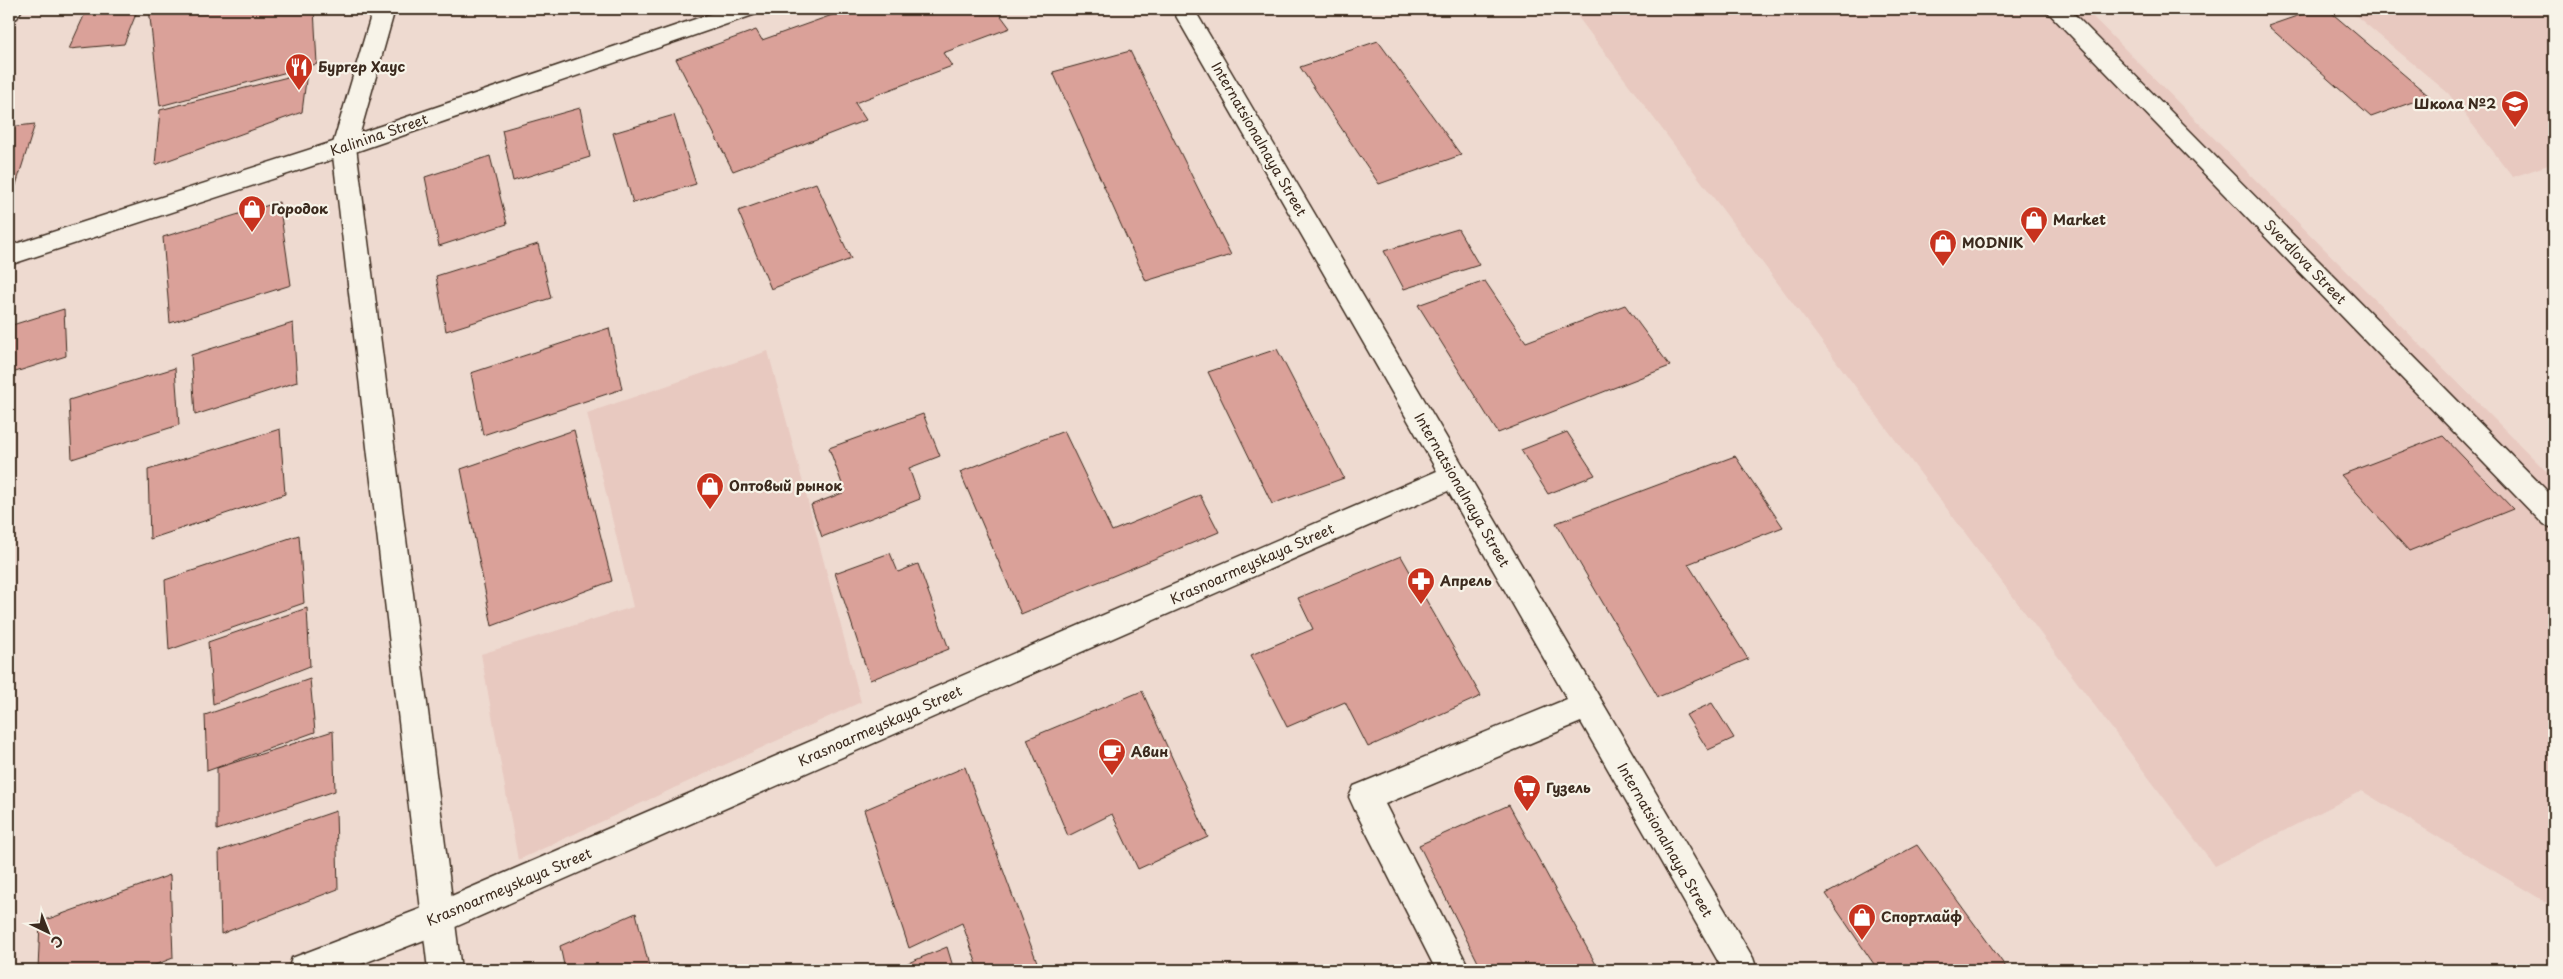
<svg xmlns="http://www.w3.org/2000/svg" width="2563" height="979" font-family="'Playpen Sans',sans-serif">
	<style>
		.built { fill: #e8c9c0 }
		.building { fill: #daa199; stroke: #3b2a1e }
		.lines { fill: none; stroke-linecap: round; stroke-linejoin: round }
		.minor-casing { stroke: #3b2a1e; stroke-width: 3 }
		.major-casing { stroke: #3b2a1e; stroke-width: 3 }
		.minor { fill: #f7f3e8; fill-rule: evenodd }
		.major { fill: #f7f3e8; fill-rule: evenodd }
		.labels { text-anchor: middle; stroke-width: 4.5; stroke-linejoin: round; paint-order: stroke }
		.poi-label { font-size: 14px; font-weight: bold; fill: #3b2a1e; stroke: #f7f3e8; text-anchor: start }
		.street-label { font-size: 14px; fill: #3b2a1e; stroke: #f7f3e8 }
	</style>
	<rect width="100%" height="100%" fill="#eedad0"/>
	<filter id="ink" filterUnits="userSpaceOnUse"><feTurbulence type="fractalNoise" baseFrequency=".02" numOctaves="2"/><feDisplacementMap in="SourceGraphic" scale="10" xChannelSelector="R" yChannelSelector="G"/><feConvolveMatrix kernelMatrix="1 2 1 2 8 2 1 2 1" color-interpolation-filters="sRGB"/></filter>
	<g filter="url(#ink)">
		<path class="built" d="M1572,9H2085L2554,479V907L2362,791L2215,866Z
			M2348,9H2554V163L2513,177L2448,93Z
			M768,351L861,702L518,860L481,654L633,607L587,413Z"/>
		<path class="building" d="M87,9H138L124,44L69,49Z
			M149,9H314L317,64L160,106Z
			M849,9H996L1010,28L943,53L952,66L855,103L866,120L733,171L676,59L756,30L762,40Z
			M2317,9H2327L2429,96L2371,117L2268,26Z
			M1378,41L1461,155L1379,184L1300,67Z
			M1130,51L1231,255L1146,281L1053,72Z
			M307,72L302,112L155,165L160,110Z
			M580,108L590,157L513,181L502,130Z
			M674,115L696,184L633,203L613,133Z
			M35,124L11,201H9V127Z
			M490,156L507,224L439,246L425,177Z
			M816,183L851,259L771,289L738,211Z
			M279,202L291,285L170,323L163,237Z
			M1458,229L1479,265L1404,289L1384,251Z
			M538,244L551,298L446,331L436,276Z
			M1485,281L1526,342L1625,305L1670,366L1498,433L1418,305Z
			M64,309L66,356L9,374V326Z
			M293,323L297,382L195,415L191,355Z
			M609,328L622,389L483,435L471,373Z
			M1277,349L1344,478L1272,504L1208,372Z
			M175,368L179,425L72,459L69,400Z
			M923,414L940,456L909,468L920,499L822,537L811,505L845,492L829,448Z
			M280,429L285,494L150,539L148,470Z
			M574,430L612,581L492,626L461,469Z
			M1064,431L1112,531L1200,495L1219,532L1021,614L960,472Z
			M1567,432L1595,475L1548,494L1521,450Z
			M2443,436L2513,509L2409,551L2341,475Z
			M1735,456L1783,527L1688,564L1748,659L1658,697L1556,523Z
			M299,535L304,603L169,650L165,580Z
			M890,553L898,572L918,564L949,649L870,680L835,573Z
			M1401,556L1481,696L1368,747L1345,702L1287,727L1251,655L1313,629L1298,598Z
			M307,608L310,666L213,704L208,642Z
			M310,679L315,732L207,771L205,715Z
			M1142,691L1208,837L1138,869L1112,814L1068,836L1027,739Z
			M1712,703L1734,738L1708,750L1686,715Z
			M333,731L335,791L217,830V768Z
			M965,767L1040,970H979L962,923L909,948L864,810Z
			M1509,805L1599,970H1482L1419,845Z
			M336,811L338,889L221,934L219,851Z
			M1917,845L2008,970H1878L1826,894Z
			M170,875L173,958L142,970H38L40,922Z
			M636,913L650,970H565L560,946Z
			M947,947L954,970H891Z"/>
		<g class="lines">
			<g class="minor-casing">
				<path id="minor" d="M9,9H22L17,18L9,21Z
					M725,9H759L756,14L352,153L9,265V246L336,141Z
					M1172,9H1194L1753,958L1757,970H1723L1581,722L1385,804L1470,970H1436L1354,808L1349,797L1354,786L1567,699L1448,491L437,935L346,970H288L292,958L433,904L1437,471Z
					M2045,9H2069L2554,498V528L2544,525Z"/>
			</g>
			<g class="major-casing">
				<path id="major" d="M373,9H395L356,147L461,970H428L332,147Z"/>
			</g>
			<use href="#minor" class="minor"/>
			<use href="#major" class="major"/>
		</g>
	</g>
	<defs>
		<g id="restaurant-pin" transform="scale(1.4375)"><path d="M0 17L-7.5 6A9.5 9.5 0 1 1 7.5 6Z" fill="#c8321e" stroke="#f7f3e8"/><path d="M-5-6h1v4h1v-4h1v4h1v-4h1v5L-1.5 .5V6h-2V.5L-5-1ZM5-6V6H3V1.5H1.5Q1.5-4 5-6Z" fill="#fff"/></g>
		<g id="school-pin" transform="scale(1.4375)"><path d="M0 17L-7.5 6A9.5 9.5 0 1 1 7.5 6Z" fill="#c8321e" stroke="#f7f3e8"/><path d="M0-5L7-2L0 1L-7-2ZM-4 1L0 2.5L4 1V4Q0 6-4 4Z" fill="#fff"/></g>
		<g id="shop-pin" transform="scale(1.4375)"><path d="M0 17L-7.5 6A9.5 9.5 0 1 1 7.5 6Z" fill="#c8321e" stroke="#f7f3e8"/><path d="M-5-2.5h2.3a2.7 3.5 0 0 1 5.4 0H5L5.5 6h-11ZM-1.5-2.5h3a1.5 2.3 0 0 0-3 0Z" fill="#fff"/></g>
		<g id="pharmacy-pin" transform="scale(1.4375)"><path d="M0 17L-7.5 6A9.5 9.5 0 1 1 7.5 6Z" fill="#c8321e" stroke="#f7f3e8"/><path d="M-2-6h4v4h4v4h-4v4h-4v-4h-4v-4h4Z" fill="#fff"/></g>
		<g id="cafe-pin" transform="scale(1.4375)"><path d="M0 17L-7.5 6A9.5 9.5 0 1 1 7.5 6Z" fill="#c8321e" stroke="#f7f3e8"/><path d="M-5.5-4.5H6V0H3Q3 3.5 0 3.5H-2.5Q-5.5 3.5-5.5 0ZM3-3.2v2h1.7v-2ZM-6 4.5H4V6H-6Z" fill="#fff"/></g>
		<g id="supermarket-pin" transform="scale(1.4375)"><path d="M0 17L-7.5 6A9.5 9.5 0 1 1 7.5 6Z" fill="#c8321e" stroke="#f7f3e8"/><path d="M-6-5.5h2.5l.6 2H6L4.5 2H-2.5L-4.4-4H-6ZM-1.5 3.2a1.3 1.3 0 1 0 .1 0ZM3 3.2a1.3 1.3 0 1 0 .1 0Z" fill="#fff"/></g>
	</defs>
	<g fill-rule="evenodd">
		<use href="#restaurant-pin" x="299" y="67"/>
		<use href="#school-pin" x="2515" y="104"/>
		<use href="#shop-pin" x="252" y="209"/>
		<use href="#shop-pin" x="2034" y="220"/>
		<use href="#shop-pin" x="1943" y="243"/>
		<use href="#shop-pin" x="710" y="486"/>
		<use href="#pharmacy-pin" x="1421" y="581"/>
		<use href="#cafe-pin" x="1112" y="752"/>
		<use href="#supermarket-pin" x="1527" y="788"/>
		<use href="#shop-pin" x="1862" y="917"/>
	</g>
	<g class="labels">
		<g class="poi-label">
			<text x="318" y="72">Бургер Хаус</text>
			<text x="2496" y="109" text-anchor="end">Школа №2</text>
			<text x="271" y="214">Городок</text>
			<text x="2053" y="225">Market</text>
			<text x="1962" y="248">MODNIK</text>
			<text x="729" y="491">Оптовый рынок</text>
			<text x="1440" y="586">Апрель</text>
			<text x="1131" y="757">Авин</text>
			<text x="1546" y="793">Гузель</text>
			<text x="1881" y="922">Спортлайф</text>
		</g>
		<g class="street-label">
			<text transform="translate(379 135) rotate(-19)" y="5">Kalinina Street</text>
			<text transform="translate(1259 139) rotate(60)" y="5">Internatsionalnaya Street</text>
			<text transform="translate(2305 262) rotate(46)" y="5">Sverdlova Street</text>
			<text transform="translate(1462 490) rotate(60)" y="5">Internatsionalnaya Street</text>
			<text transform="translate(1252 564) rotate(-24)" y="5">Krasnoarmeyskaya Street</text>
			<text transform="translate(880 726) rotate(-24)" y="5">Krasnoarmeyskaya Street</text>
			<text transform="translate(1665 840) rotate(60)" y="5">Internatsionalnaya Street</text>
			<text transform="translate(509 887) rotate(-23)" y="5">Krasnoarmeyskaya Street</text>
		</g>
	</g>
	<rect width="2563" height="979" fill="none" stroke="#f7f3e8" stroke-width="30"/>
	<rect x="15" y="15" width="2533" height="949" fill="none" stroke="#3b2a1e" stroke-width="2" filter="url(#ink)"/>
	<g transform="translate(48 932) rotate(137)" stroke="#f7f3e8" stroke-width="4" paint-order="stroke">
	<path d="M0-4L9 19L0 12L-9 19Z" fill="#3b2a1e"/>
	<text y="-8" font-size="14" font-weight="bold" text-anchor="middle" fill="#3b2a1e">С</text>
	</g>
</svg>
